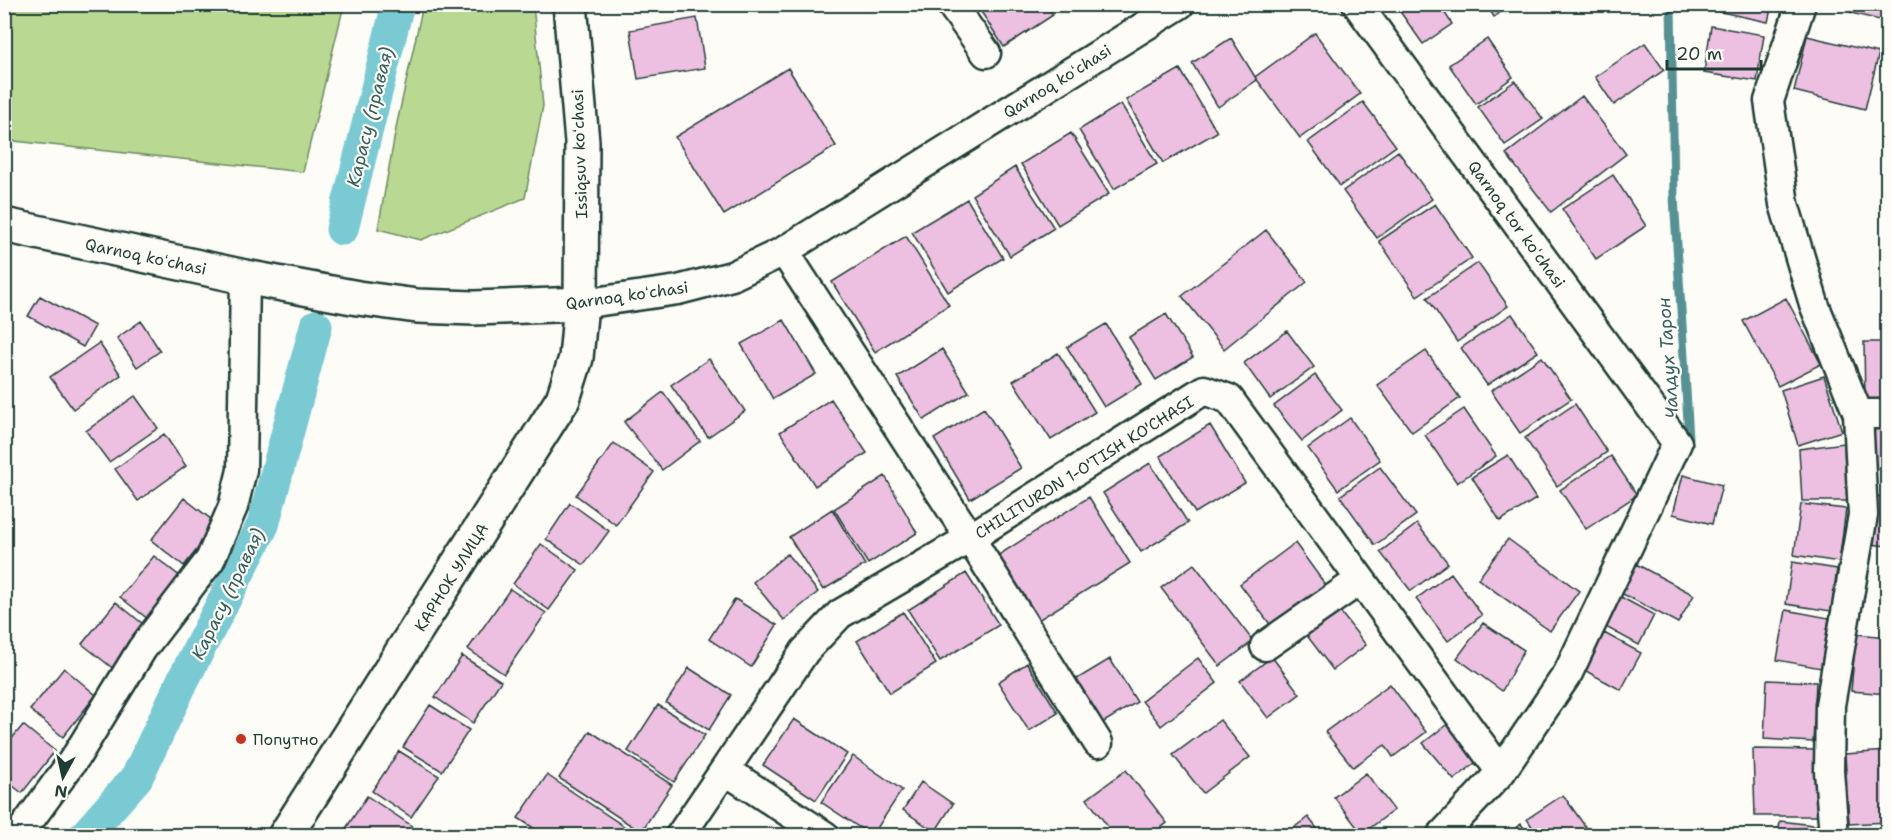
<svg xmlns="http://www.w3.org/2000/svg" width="1892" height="840" font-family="'Shantell Sans',sans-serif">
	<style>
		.green { fill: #b9d992; stroke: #6c8b63; stroke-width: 1.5 }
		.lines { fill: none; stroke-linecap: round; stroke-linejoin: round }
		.stream { stroke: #569294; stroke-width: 9 }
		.canal { stroke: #7acad4; stroke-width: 33 }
		.building { fill: #edbfe1; stroke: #1f3d34; stroke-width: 1.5 }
		.minor-casing { stroke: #1f3d34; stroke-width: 33 }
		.tertiary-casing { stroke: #1f3d34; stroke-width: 38 }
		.minor { stroke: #fdfcf7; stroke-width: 28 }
		.tertiary { stroke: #fdfcf7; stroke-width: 33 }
		.poi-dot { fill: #c8321e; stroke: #fdfcf7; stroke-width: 2 }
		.labels { text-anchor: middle; stroke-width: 4.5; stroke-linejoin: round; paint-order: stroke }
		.street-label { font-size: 16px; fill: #1f3d34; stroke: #fdfcf7 }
		.poi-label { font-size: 16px; fill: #1f3d34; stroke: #fdfcf7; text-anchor: start }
		.water-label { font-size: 18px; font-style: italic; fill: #36605c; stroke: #fdfcf7 }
	</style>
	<rect width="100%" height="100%" fill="#fdfcf7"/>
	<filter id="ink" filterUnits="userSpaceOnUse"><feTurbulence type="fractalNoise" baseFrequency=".0167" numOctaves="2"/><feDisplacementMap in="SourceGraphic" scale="12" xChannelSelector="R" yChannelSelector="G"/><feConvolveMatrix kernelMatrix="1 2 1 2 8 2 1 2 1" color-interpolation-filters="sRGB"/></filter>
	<g filter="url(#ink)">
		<path class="green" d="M5,4L344,5L303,172L5,140Z
			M423,5H533L543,106L525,198L421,240L378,229L397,123Z"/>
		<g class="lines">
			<path class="stream" d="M1671,4L1674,197L1689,438L1686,445"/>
			<path class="canal" d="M342,229L398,4
				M85,836L137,777L183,680L263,525L316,326"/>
		</g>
		<path class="building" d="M976,4H1046L1053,15L1004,47Z
			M1398,4H1439L1452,24L1423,44L1396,6Z
			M1486,4H1512L1494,17Z
			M1717,4H1772L1768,22L1716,11Z
			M1853,4H1888V22L1851,13Z
			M697,18L705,68L638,79L630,30Z
			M1711,26L1764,35L1757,81L1704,73Z
			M1315,33L1360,94L1300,138L1255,77Z
			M1807,36L1879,53L1865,109L1794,91Z
			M1231,38L1257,80L1218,107L1192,63Z
			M1487,39L1513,77L1476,104L1449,65Z
			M1645,43L1664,70L1614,105L1595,77Z
			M788,68L836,146L724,215L675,137Z
			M1180,69L1217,132L1163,163L1126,100Z
			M1515,81L1543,119L1505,145L1478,107Z
			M1582,96L1626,154L1551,212L1506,154Z
			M1363,102L1396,146L1340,186L1308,142Z
			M1121,104L1157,164L1114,189L1079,130Z
			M1071,133L1109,194L1058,225L1021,164Z
			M1398,151L1432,199L1377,238L1343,191Z
			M1015,167L1054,228L1010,256L972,195Z
			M1613,175L1646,226L1596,259L1562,209Z
			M967,199L1003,258L948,292L912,232Z
			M1435,204L1472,258L1417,296L1379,241Z
			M1266,230L1307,282L1224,349L1182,296Z
			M906,236L949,305L875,352L832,282Z
			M1478,263L1508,306L1457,342L1427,298Z
			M40,296L95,326L83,347L28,316Z
			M1786,298L1821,364L1778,386L1743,321Z
			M1166,314L1193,357L1156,380L1129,337Z
			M1512,314L1538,352L1487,385L1461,348Z
			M784,320L816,374L773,399L741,344Z
			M141,321L160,351L137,367L117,338Z
			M1106,324L1142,384L1104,407L1067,347Z
			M1287,331L1314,367L1270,399L1244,363Z
			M1864,342H1888V402L1865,403Z
			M99,343L121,375L73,409L50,377Z
			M942,349L969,392L924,420L897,377Z
			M1426,351L1460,398L1412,432L1377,385Z
			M1058,353L1095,412L1051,440L1013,381Z
			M1542,357L1571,399L1520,433L1491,391Z
			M709,359L745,411L708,437L671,385Z
			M1315,375L1342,410L1302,441L1274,406Z
			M1824,376L1842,431L1798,445L1781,390Z
			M663,392L700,441L662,470L624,422Z
			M135,396L158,428L109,462L86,431Z
			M831,399L867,453L815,486L780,432Z
			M1575,404L1607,452L1557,486L1525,438Z
			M984,408L1021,468L970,499L934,439Z
			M1464,409L1496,456L1457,483L1425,435Z
			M1350,418L1380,460L1338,490L1308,448Z
			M1870,422H1888V469H1871Z
			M1210,425L1245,483L1195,513L1160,456Z
			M164,434L186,466L138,501L115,469Z
			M614,443L654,472L616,525L576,495Z
			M1844,443L1847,501H1802L1799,449Z
			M1508,455L1536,499L1500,521L1472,477Z
			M1611,456L1637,495L1586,529L1560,490Z
			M1150,463L1188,523L1141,552L1103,493Z
			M1380,467L1416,515L1375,545L1340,496Z
			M1683,475L1722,485L1712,524L1673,514Z
			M885,476L917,533L868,564L834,509Z
			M1873,496L1888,497V546L1869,544Z
			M1089,497L1130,563L1035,622L994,558Z
			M184,498L217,524L184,566L151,540Z
			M570,503L609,531L584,565L546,539Z
			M1801,504L1846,509L1839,562L1794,555Z
			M832,509L865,565L823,590L789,537Z
			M1417,524L1448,563L1411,591L1380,552Z
			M1508,539L1579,591L1550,631L1478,579Z
			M1295,543L1327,587L1272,627L1240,584Z
			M541,544L578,570L549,610L513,584Z
			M787,554L818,592L784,620L753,582Z
			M154,556L186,581L153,623L120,597Z
			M1792,562L1837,569L1831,611L1786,604Z
			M1194,564L1253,641L1220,666L1161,588Z
			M1636,564L1694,595L1678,623L1621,593Z
			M966,573L999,625L940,661L908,610Z
			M1451,573L1482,615L1448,641L1416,599Z
			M510,589L546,613L504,674L468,649Z
			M1619,596L1654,615L1639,645L1604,626Z
			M735,599L777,625L751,667L709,639Z
			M116,602L148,628L115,670L82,644Z
			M1338,609L1366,645L1333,670L1305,633Z
			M1786,610L1829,618L1821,668L1777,660Z
			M903,612L936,664L890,693L857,641Z
			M1483,623L1524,650L1502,691L1457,658Z
			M1604,633L1641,653L1621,690L1584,670Z
			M1856,634L1888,637V694L1851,691Z
			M462,656L501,681L473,723L435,697Z
			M1272,657L1300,694L1268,718L1240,681Z
			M1198,658L1217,683L1161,726L1142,701Z
			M1110,659L1137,702L1099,725L1072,682Z
			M1027,663L1058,713L1029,731L998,682Z
			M64,668L96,695L63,737L30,710Z
			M689,668L731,695L709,730L666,703Z
			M1767,680L1816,682L1813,742L1764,739Z
			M1390,684L1426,732L1393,757L1385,745L1353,767L1325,732Z
			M430,705L469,730L442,771L403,747Z
			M658,705L705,735L674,782L628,751Z
			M794,719L847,754L816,800L763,765Z
			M1220,720L1250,757L1203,793L1173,755Z
			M1450,722L1480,759L1454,780L1423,743Z
			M23,725L55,751L22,793L4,779V748Z
			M590,731L672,785L641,832L559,778Z
			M1753,749L1815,750L1818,816H1755Z
			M399,751L439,776L411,817L372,791Z
			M1888,751V822L1849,824L1845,754Z
			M853,756L902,790L872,836L821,802Z
			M1126,770L1167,823L1150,836H1115L1087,799Z
			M1366,773L1394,810L1362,834L1334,797Z
			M547,775L637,835V836H546L518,818Z
			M921,782L953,804L935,832L903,810Z
			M1563,795L1592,836H1538L1527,819Z
			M367,796L412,826L405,836H341Z
			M1308,817L1323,836H1283Z
			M1780,821L1821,826L1820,836H1778Z
			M1521,824L1530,836H1505Z"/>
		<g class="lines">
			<g class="minor-casing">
				<path id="minor" d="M951,4L986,53
					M1357,4L1677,443L1568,673L1501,772L1441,836
					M1801,4L1769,101L1784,204L1814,304L1858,414L1863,515L1830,705L1829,771L1834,836
					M784,251L970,538L1098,743
					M581,304L678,290L732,276L784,251L1180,4
					M1858,414H1888
					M1265,646L1360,580
					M725,770L825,836
					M18,836L77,755L142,649L210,560L233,507L242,470L245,277
					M680,836L805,651L840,614L970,538L1204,390L1229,399L1501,772"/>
			</g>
			<g class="tertiary-casing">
				<path id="tertiary" d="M4,225L245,277L358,298L417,306L474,308L581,304
					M285,836L563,399L576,358L581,304L582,142L570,4"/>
			</g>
			<use href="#minor" class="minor"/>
			<use href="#tertiary" class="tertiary"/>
		</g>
	</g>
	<circle class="poi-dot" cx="241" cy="739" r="6"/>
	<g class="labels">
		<g class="street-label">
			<text transform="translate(1057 81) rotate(-32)" y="6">Qarnoq koʻchasi</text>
			<text transform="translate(579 154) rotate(-92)" y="6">Issiqsuv koʻchasi</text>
			<text transform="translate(1517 224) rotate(54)" y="6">Qarnoq tor koʻchasi</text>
			<text transform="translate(146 256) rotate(12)" y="6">Qarnoq koʻchasi</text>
			<text transform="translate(627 295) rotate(-8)" y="6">Qarnoq koʻchasi</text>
			<text transform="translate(1084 467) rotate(-32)" y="6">CHILITURON 1-O'TISH KO'CHASI</text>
			<text transform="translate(451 577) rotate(-58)" y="6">КАРНОК УЛИЦА</text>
		</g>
		<g class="poi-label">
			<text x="253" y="745">Попутно</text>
		</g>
		<g class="water-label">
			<text transform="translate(370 117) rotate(-76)" y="6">Карасу (правая)</text>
			<text transform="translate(1668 358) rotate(-94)" y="6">Чалдух Тарон</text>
			<text transform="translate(228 594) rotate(-64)" y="6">Карасу (правая)</text>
		</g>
	</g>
	<rect width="1892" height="840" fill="none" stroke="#fdfcf7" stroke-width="24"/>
	<rect x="12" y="12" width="1868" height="816" fill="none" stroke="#1f3d34" stroke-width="2" filter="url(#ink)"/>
	<g transform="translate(63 777) rotate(188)" stroke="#fdfcf7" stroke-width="4.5" paint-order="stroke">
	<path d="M0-4.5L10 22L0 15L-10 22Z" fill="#1f3d34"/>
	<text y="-9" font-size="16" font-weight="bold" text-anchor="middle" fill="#1f3d34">N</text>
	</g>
	<path d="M1667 60v9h94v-9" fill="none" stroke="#1f3d34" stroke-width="3"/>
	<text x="1676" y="60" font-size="18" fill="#1f3d34" stroke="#fdfcf7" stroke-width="4.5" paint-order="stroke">20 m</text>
</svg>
